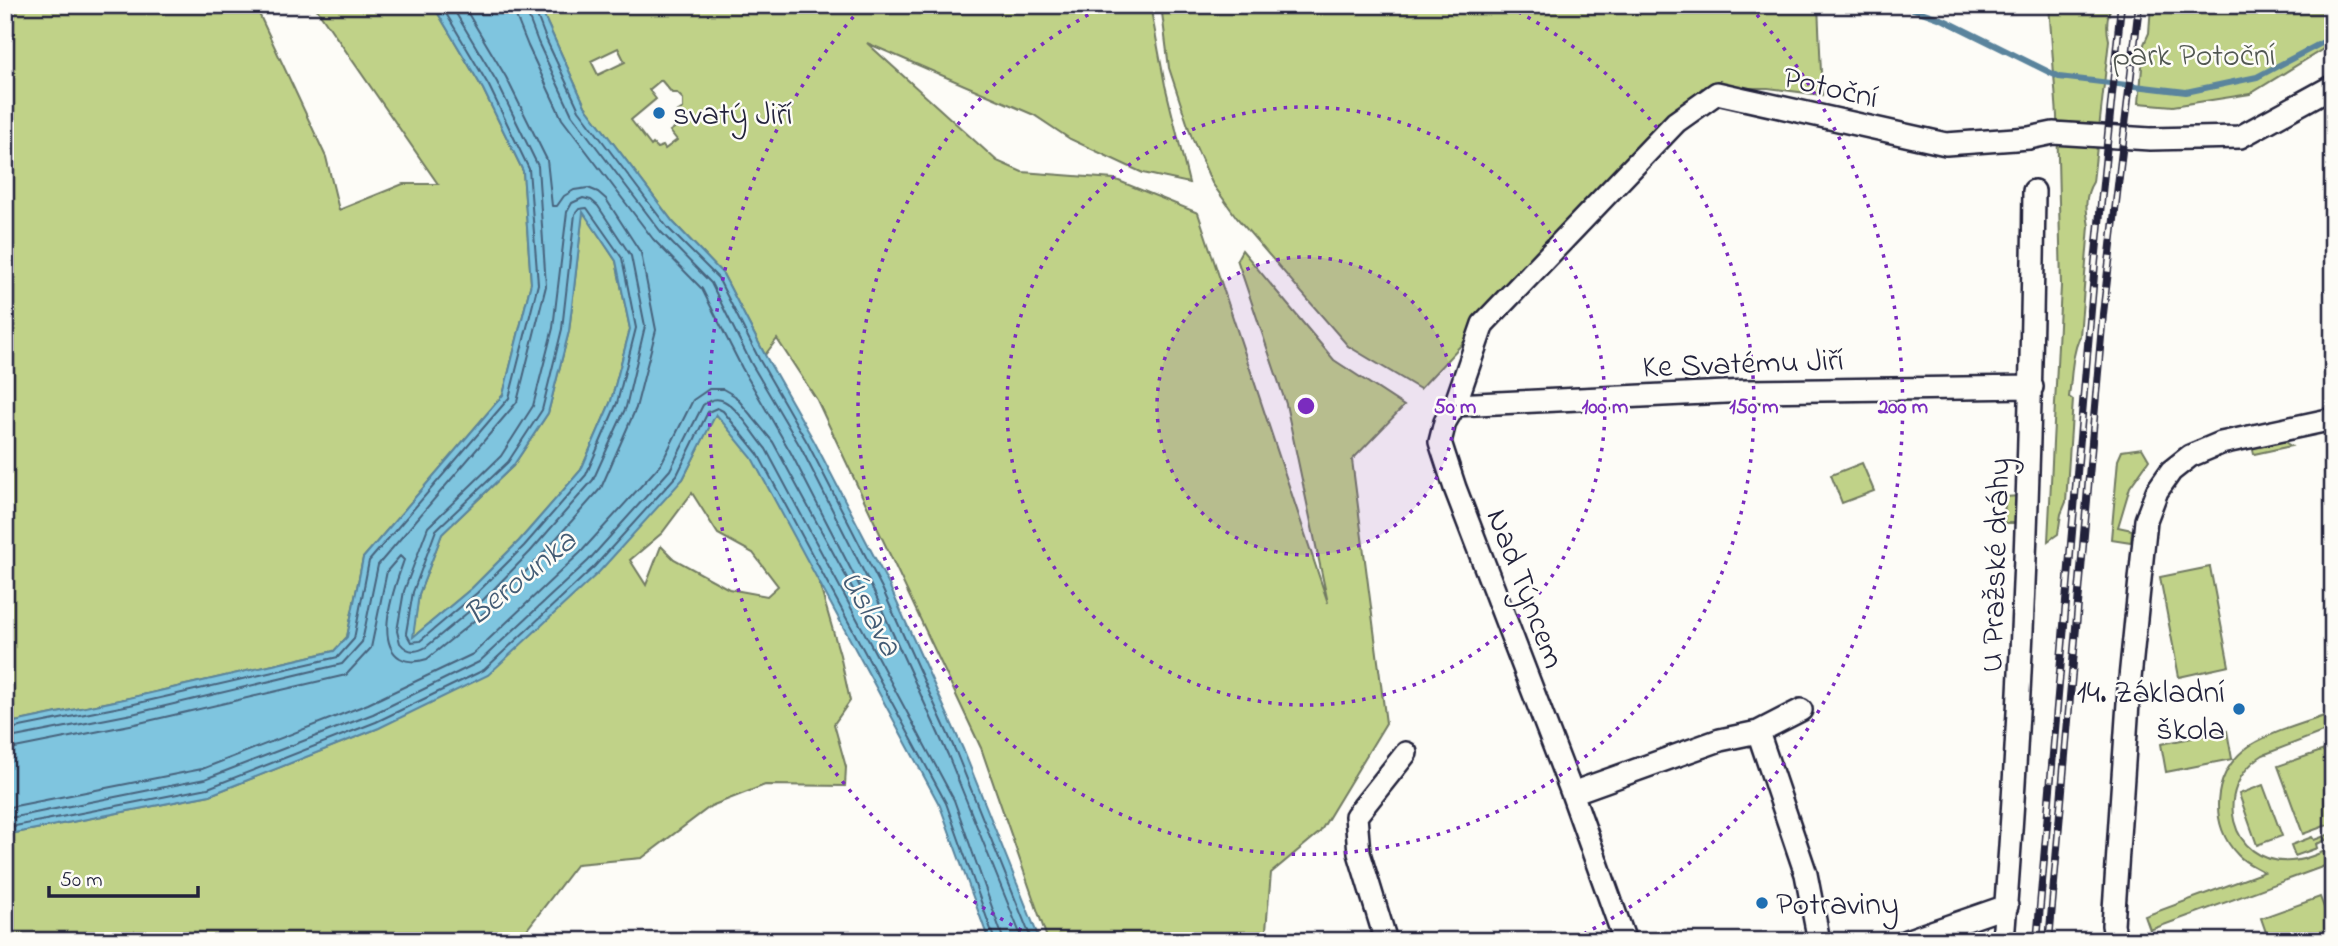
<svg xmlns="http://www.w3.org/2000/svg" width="2338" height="946" font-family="'Indie Flower',sans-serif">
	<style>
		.green { fill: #c0d288; stroke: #717a62; stroke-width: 2; fill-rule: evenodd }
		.water { fill: #7fc5df; stroke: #5a849d; stroke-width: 2; fill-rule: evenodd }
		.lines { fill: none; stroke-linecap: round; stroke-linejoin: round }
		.shore { stroke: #47637d; stroke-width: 2 }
		.stream { stroke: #5a849d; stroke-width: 6 }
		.street-casing { stroke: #22223b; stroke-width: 26 }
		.street { stroke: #fdfcf7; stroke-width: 21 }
		.rail-casing { stroke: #22223b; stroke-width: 8 }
		.rail { stroke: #fdfcf7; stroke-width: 5; stroke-dasharray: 16; stroke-linecap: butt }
		.ring { fill: none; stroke: #7b2cbf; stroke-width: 3.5; stroke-dasharray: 3.5 7 }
		.poi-dot { fill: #1f6fb2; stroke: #fdfcf7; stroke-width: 2.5 }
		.labels { text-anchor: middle; stroke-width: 5; stroke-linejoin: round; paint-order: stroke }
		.park-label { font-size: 32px; fill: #515752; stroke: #fdfcf7 }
		.street-label { font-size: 32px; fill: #22223b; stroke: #fdfcf7 }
		.poi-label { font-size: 32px; fill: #22223b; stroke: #fdfcf7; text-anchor: start }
		.water-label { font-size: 33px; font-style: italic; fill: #435b74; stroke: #fdfcf7 }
		.centre { fill: #7b2cbf; stroke: #fdfcf7; stroke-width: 3.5 }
		.ring-label { font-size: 21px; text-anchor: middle; font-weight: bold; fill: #7b2cbf; stroke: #fdfcf7; stroke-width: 5; stroke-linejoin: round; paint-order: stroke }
	</style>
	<rect width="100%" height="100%" fill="#fdfcf7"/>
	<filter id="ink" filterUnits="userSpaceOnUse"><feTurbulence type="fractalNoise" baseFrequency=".0143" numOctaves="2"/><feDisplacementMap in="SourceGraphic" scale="14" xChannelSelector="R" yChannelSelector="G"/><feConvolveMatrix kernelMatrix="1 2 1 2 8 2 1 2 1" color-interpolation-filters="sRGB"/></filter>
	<g filter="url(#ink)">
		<path class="green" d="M5,5H255L326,157L339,210L403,184H438L314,5H433L483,89L523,171L531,283L503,395L363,558L347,637L334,651L129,698L5,724Z
			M539,5H1150L1165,85L1189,183L1143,173L1070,139L1034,115L867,43L997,161L1022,172L1114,179L1198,213L1328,603L1286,404L1237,259L1242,250L1334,360L1404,406L1352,460L1386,723L1320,832L1271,873L1265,941H1048L981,748L817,400L777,339L765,355L723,274L673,222L585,106ZM618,48L625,62L598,75L591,61ZM661,80L672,93H677L683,99V108L677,112L681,116L679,121L680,124L670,131L677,140L665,149L663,146L657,148L653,144L651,146L631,120L656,99L649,90Z
			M1161,5H1818L1822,95L1768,88H1702L1420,389L1348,346L1237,218L1212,183L1192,138L1169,68Z
			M2049,5H2112C2106,17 2106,28 2109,40L2093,182C2084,196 2086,210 2089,226L2080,336C2071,357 2072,375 2069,397L2073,400L2066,502L2061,514L2058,534L2048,541L2061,286L2057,116Z
			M2151,5H2333V43L2250,94L2173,106L2139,103L2144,44L2149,33Z
			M583,211L616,261L630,329L611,401L581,470L519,541L472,588L412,638L419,594L442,534L513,466L548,413L569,331Z
			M716,413L752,457L818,579L840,655L850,701L834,724L846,767L845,786L765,785L711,806L642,858L577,864L518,941H380L325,938L321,941H5V835L210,795L379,728L683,479ZM692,493L718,534L753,553L778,586L767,596L729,589L674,559L661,546L646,585L630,560L662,533Z
			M2283,441L2291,446L2254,454L2252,446Z
			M2142,448L2149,460L2130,487L2118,527L2132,530L2131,542L2111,539L2118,460L2122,451Z
			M1862,463L1874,491L1842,503L1831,475Z
			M2019,496L2017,523H2004L2005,497Z
			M2210,567L2229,666L2179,677L2160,577Z
			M2333,713V728L2263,755C2211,787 2229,865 2291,861C2305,861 2319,853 2333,848V863L2150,930L2145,916L2264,872C2256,867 2245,863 2238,855C2209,826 2212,776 2244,750C2263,734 2308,722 2333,713Z
			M2227,731L2232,759L2166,772L2161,744Z
			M2333,747V823L2303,834L2278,766Z
			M2263,785L2282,836L2257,845L2239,794Z
			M2333,833V838L2316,844L2317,848L2295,856L2291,845L2312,837L2314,840Z
			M2320,897L2333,931V941H2269L2261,918Z"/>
		<path class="water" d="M433,5H539L585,106L673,222L723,274L765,355L814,441L889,585L963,749L1040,941H989L940,806L752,458L716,414L683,479L599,572L488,675L379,728L210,795L5,835V724L129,698L334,651L347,637L363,558L503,395L531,283L523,171L483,89ZM583,212L616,261L630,329L611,401L581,470L519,541L472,588L413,637L419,594L442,534L513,466L548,413L569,331Z"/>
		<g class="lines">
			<path class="shore" d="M524,5L538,42L572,115L661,232L711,283L751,363L801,448L874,592L948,755L1023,941
				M533,5L546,39L579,110L667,227L718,278L759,359L808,444L882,588L956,752L1032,941
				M583,198L591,200L598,206L631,256L645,326L626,407L593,480L530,552L484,599L426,647C416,653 407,652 400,643L397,631L404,591L428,527L501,456L533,406L553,328L567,212L572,203Z
				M587,208L622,258L636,328L617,403L586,475L524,546L477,593L420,641L411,642L406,633L413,592L436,530L508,462L542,410L562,329L575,214L579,209Z
				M5,730L130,705L338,657L354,639L369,561L509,398L538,284L529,169L489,86L441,5
				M5,739L132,714L342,664L362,642L378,565L517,402L546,286L538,166L497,82L451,5
				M5,750L135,724L346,675L371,648L387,571L400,556L404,560C396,583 373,641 400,658C409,663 418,662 427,659L491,607L538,559L601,488L636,408L656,330L641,253L606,199L598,192L588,188L574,190L564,196L557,206H552L547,160L506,77L463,5
				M5,808L202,769L368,704L473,654L580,553L661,464L693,400L709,389H723L735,396L773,442L854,591H860V587L791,453L742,368L702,289L653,239L562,119L528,46L516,16L514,5
				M5,819L205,779L373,714L479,662L588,561L670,470L703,405C709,400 716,397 724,401C737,407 756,437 766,449L954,800L1004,941
				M5,828L208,788L376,722L484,670L594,567L677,475L708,412L717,408L723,411L758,454L946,803L995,941"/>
			<path class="stream" d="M1669,5L1679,10L1724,5
				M1902,5L1944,20L2059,77L2186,92L2257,77L2333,37"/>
			<g class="street-casing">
				<path id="street" d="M1455,405L1747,391L2032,387
					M1758,732L1806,874L1819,941
					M1572,793L1720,740L1758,732L1801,710
					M1386,941L1359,853L1356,816L1406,753
					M1625,941L1572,793L1455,488L1440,442L1445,422L1455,405L1483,324L1676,122L1717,93L1946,144L2029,138L2053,133L2150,139L2240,137L2333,86
					M1906,941L2007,906
					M2003,941C2023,691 2031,441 2034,191
					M2116,941L2113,925L2129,688L2146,520L2157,491L2171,471L2190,456L2221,443L2333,419"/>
			</g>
			<use href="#street" class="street"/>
			<g class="rail-casing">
				<path id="rail" d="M2037,941L2095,263L2121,5
					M2049,941L2103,314L2139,5"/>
			</g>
			<use href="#rail" class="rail"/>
		</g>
	</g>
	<circle cx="1306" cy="406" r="149" fill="#7b2cbf" fill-opacity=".12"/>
	<g class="ring">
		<circle cx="1306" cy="406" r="149"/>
		<circle cx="1306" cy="406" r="299"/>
		<path d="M1509 7A448 448 0 1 1 1103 7"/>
		<path d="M1040 940A597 597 0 0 1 862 7M1750 7A597 597 0 0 1 1572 940"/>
	</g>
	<g class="poi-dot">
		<circle cx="659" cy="113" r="7"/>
		<circle cx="2239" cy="709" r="7"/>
		<circle cx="1762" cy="903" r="7"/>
	</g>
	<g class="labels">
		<g class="park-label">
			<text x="2194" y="65">park Potoční</text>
		</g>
		<g class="street-label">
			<text transform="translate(1831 86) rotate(13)" y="11">Potoční</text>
			<text transform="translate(1743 362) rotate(-2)" y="11">Ke Svatému Jiří</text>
			<text transform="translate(1994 565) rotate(-88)" y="11">U Pražské dráhy</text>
			<text transform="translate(1527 588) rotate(69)" y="11">Nad Týncem</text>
		</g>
		<g class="poi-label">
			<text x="673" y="124">svatý Jiří</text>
			<text x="2225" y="702" text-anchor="end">14. Základní<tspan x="2225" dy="37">škola</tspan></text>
			<text x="1776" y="914">Potraviny</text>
		</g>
		<g class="water-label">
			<text transform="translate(519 576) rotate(-39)" y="12">Berounka</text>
			<text transform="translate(873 612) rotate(61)" y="12">Úslava</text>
		</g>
	</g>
	<circle cx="1306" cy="406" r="10" class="centre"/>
	<g class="ring-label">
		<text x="1455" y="413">50 m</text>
		<text x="1605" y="413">100 m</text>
		<text x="1754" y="413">150 m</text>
		<text x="1903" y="413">200 m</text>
	</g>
	<rect width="2338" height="946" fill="none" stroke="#fdfcf7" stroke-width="28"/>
	<rect x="14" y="14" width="2310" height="918" fill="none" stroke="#22223b" stroke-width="2.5" filter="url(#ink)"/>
	<path d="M49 886v10h149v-10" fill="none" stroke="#22223b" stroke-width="3.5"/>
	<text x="60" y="886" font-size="21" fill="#22223b" stroke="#fdfcf7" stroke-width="5" paint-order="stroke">50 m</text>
</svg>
